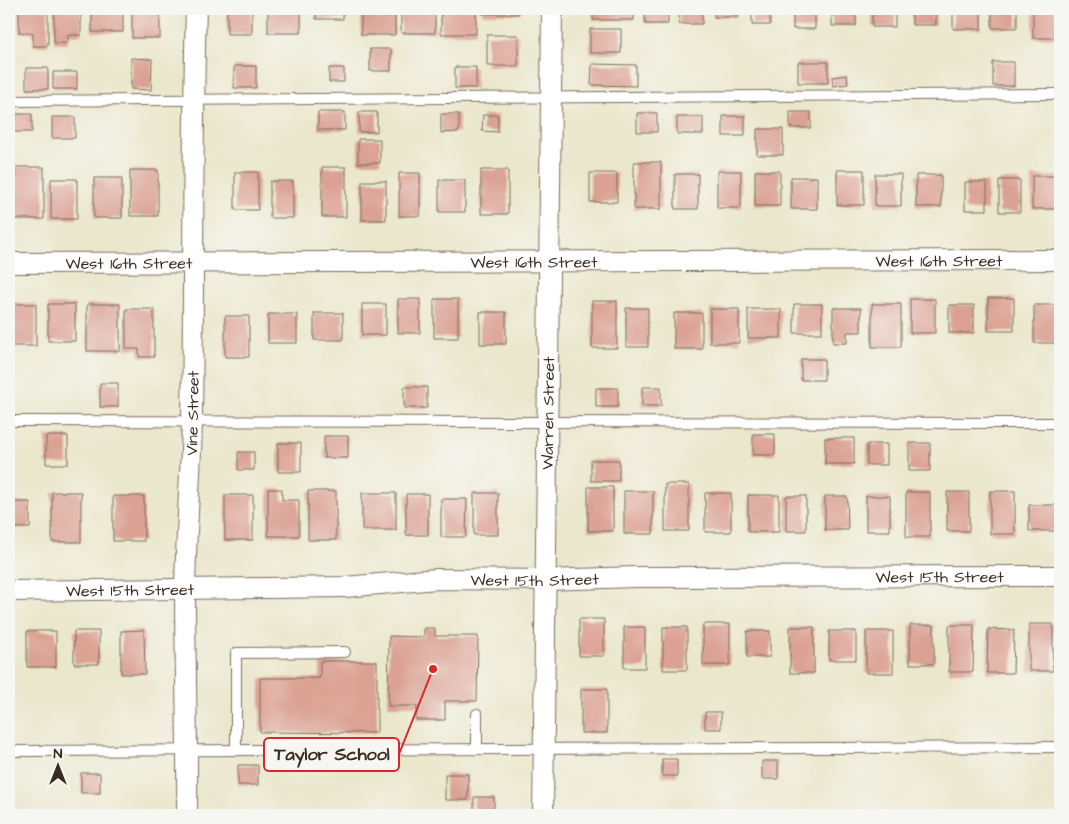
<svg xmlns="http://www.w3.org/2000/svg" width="1069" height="824" font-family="'Architects Daughter',sans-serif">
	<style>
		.building { fill: #dba193 }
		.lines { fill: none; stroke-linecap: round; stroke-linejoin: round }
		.service-casing { stroke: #796c5b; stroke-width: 12 }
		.minor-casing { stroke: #796c5b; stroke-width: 22 }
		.service { stroke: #fff; stroke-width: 10 }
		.minor { stroke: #fff; stroke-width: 20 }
		.labels { text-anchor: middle; stroke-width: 4.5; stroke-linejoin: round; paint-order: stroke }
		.street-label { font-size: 16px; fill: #3b2a1e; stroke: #f6f6f2 }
		.leader { fill: none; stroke: #d62828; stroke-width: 2 }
		.callout-dot { fill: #d62828; stroke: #f6f6f2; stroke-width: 2 }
		.callout { fill: #f6f6f2; stroke: #d62828; stroke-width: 2 }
		.callout-label { font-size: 18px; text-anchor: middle; font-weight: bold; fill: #3b2a1e }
	</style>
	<rect width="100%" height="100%" fill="#f6f6f2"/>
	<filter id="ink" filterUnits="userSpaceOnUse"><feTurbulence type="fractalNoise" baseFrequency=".02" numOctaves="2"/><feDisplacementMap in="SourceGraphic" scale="10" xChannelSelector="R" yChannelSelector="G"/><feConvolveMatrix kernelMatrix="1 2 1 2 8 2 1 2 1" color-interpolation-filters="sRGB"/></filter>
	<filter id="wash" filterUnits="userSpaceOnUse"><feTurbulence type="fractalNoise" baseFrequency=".0096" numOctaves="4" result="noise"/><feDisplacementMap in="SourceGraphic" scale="20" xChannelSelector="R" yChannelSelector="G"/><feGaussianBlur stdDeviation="1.12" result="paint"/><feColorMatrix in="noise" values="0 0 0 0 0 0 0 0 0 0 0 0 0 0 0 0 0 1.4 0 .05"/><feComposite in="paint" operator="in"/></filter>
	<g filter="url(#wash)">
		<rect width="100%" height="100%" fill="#ebe7cc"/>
		<g id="blocks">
			<path class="building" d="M19,9H48V46H33V33H19Z
				M54,9H81V35H68V43H54Z
				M92,9H123V32H92Z
				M132,9H160V38H132Z
				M227,9H252V34H227Z
				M268,9H301V33H268Z
				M316,9H343V19H316Z
				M361,9H395V35H361Z
				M401,9H435V33H401Z
				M441,9H476V34H441Z
				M482,9H519V14H482Z
				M593,9H634V20H593Z
				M645,9H668V24H645Z
				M679,9H702V24H679Z
				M714,9H737V17H714Z
				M752,9H770V25H752Z
				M793,9H815V29H793Z
				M832,9H856V26H832Z
				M872,9H895V27H872Z
				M912,9H936V25H912Z
				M953,9H981V29H953Z
				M992,9H1017V28H992Z
				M1033,9H1056V38H1033Z
				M590,29H621V53H590Z
				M487,35H518V66H487Z
				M370,49H391V71H370Z
				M131,58L152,59L151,90L131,89Z
				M798,62H828V83H798Z
				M993,62H1014V86H993Z
				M592,64L636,65V86L591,85Z
				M234,66H256V88H234Z
				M455,67H476V88H455Z
				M26,68H48V89H26Z
				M329,68H344V82H329Z
				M53,72H77V89H53Z
				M847,75L848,84L833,86L832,77Z
				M318,112H345V130H318Z
				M359,112H377V132H359Z
				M790,112H811V128H790Z
				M637,113H657V132H637Z
				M12,114H32V132H12Z
				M441,114H459V132L441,133Z
				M483,115H498V132L482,131Z
				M723,116H745V136H723Z
				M52,117H75V138H52Z
				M677,117H703V134H677Z
				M757,129H783V155H757Z
				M358,139H380V163H358Z
				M634,162H661V209H634Z
				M15,167H44V219H15Z
				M322,167H346V217H322Z
				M130,170H158V216H130Z
				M481,170H508V214H481Z
				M837,170H864V205H837Z
				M717,171H741V208H717Z
				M755,171H780V206H755Z
				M235,172H258V210H235Z
				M399,173H420V216H399Z
				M590,173H617V202H590Z
				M675,174H698V209H675Z
				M875,174H901V206H875Z
				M916,175H941V207H916Z
				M1032,176H1058V209H1032Z
				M791,177H817V209H791Z
				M94,178H122V218H94Z
				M51,179H77V219H51Z
				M439,180H465V212H439Z
				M999,180H1020V212H999Z
				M270,181H293V218H270Z
				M362,181H386V220H362Z
				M965,182H987V210H965Z
				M988,298H1014V331H988Z
				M398,299H420V333H398Z
				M434,299H458V338H434Z
				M910,299H935V333H910Z
				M592,301H617V348H592Z
				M11,304H36V346H11Z
				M48,304H75V341H48Z
				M87,304H120V351H87Z
				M362,304H386V335H362Z
				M794,304H822V333H794Z
				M872,304H901V347H872Z
				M949,305H974V333H949Z
				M1034,305H1060V343H1034Z
				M626,308H648V347H626Z
				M833,308H861V332H847V343H833Z
				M126,309H154V357H139V349H126Z
				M710,309H739V343H710Z
				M748,309H781V338H748Z
				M480,312H506V344H480Z
				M314,313H343V340H314Z
				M674,313H702V349H674Z
				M268,314H297V343H268Z
				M225,316H249V357H225Z
				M801,359H824V380H801Z
				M100,383H118V407H100Z
				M404,387H427V408H404Z
				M642,387H661V406H642Z
				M596,388H618V407H596Z
				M753,434H775V455H753Z
				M46,436H68V464H46Z
				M324,436H348V458H324Z
				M825,438H854V464H825Z
				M278,443H301V472H278Z
				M909,443H930V471H909Z
				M867,444H887V465H867Z
				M238,452H254V470H238Z
				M591,460H619V481H591Z
				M665,484H689V531H665Z
				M588,487H613V531H588Z
				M268,489H282V500H299V536H268Z
				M308,491H336V540H308Z
				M624,491H653V534H624Z
				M990,491H1015V534H990Z
				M52,492H81V542H52Z
				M906,492H930V537H906Z
				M947,492H969V531H947Z
				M362,493H396V530H362Z
				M474,493H498V535H474Z
				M705,493H731V532H705Z
				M406,494H428V535H406Z
				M225,495H253V540H225Z
				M748,495H779V532H748Z
				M113,496H144V541H113Z
				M786,496H806V531H786Z
				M825,496H847L848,530H825Z
				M866,496H890V531H866Z
				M441,499H467L466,537H441Z
				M9,502H30V528H9Z
				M1029,505H1060V531H1029Z
				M579,619H604V656H579Z
				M703,624H730V665H703Z
				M1029,624H1053V671H1029Z
				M910,625H934V664H910Z
				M949,625H974L973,672H949Z
				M624,627H645V668H624Z
				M663,627H687V670H663Z
				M790,627H814V673H790Z
				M424,628H435V636H478L477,701H445V720H416L417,706H388L389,636L424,637Z
				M988,629L1014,630L1013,673H987Z
				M144,630L145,674H121V631Z
				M27,631H56V667H27Z
				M74,631H99V664H74Z
				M747,631H770V657H747Z
				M829,631H856V660H829Z
				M866,631H893V673H866Z
				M320,661H377V733L260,732V678H320Z
				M581,689H607V733H581Z
				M705,712H721V729H705Z
				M662,759H677V776H662Z
				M762,761H778V779H762Z
				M238,765H258V785H238Z
				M81,773H100V793H81Z
				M445,774H468V800H445Z
				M474,797H494V815H474Z"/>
		</g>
	</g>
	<g filter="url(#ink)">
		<use href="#blocks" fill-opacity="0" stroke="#796c5b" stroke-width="1"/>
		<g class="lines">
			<g class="service-casing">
				<path id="service" d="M9,101L1060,94
					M9,421L1060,423
					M477,749V714
					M236,750V653L345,652
					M9,751L1060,747"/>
			</g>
			<g class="minor-casing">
				<g id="minor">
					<path id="s1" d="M9,263L1060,260"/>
					<path id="s2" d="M9,591L345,587L437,579L546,580L636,577L1060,576"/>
					<path id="s3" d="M187,815C188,740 185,664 185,588C186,532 191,475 192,418C194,282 192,145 196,9"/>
					<path id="s4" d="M543,815L552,9"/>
				</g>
			</g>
			<use href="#service" class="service"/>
			<use href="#minor" class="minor"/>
		</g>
	</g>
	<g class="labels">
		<g class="street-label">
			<text dy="6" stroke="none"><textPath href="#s1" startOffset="930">West 16th Street</textPath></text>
			<text dy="6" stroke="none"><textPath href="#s1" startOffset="525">West 16th Street</textPath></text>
			<text dy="6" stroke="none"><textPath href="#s1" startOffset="120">West 16th Street</textPath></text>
			<text dy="6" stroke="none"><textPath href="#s3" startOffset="402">Vine Street</textPath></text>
			<text dy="6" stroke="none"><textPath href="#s4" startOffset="402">Warren Street</textPath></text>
			<text dy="6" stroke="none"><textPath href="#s2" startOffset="931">West 15th Street</textPath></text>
			<text dy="6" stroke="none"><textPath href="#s2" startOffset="526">West 15th Street</textPath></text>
			<text dy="6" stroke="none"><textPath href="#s2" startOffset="121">West 15th Street</textPath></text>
		</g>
	</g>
	<path class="leader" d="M433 669L399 754"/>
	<circle class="callout-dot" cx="433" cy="669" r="5"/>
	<rect class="callout" x="264" y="738" width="135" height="33" rx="5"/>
	<g class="callout-label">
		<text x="332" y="760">Taylor School</text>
	</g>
	<rect width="1069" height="824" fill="none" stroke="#f6f6f2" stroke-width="30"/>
	<g transform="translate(58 766)" stroke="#f6f6f2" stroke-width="4" paint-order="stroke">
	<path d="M0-4L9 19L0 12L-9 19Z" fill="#3b2a1e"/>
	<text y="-8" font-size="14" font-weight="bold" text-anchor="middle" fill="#3b2a1e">N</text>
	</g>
</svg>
